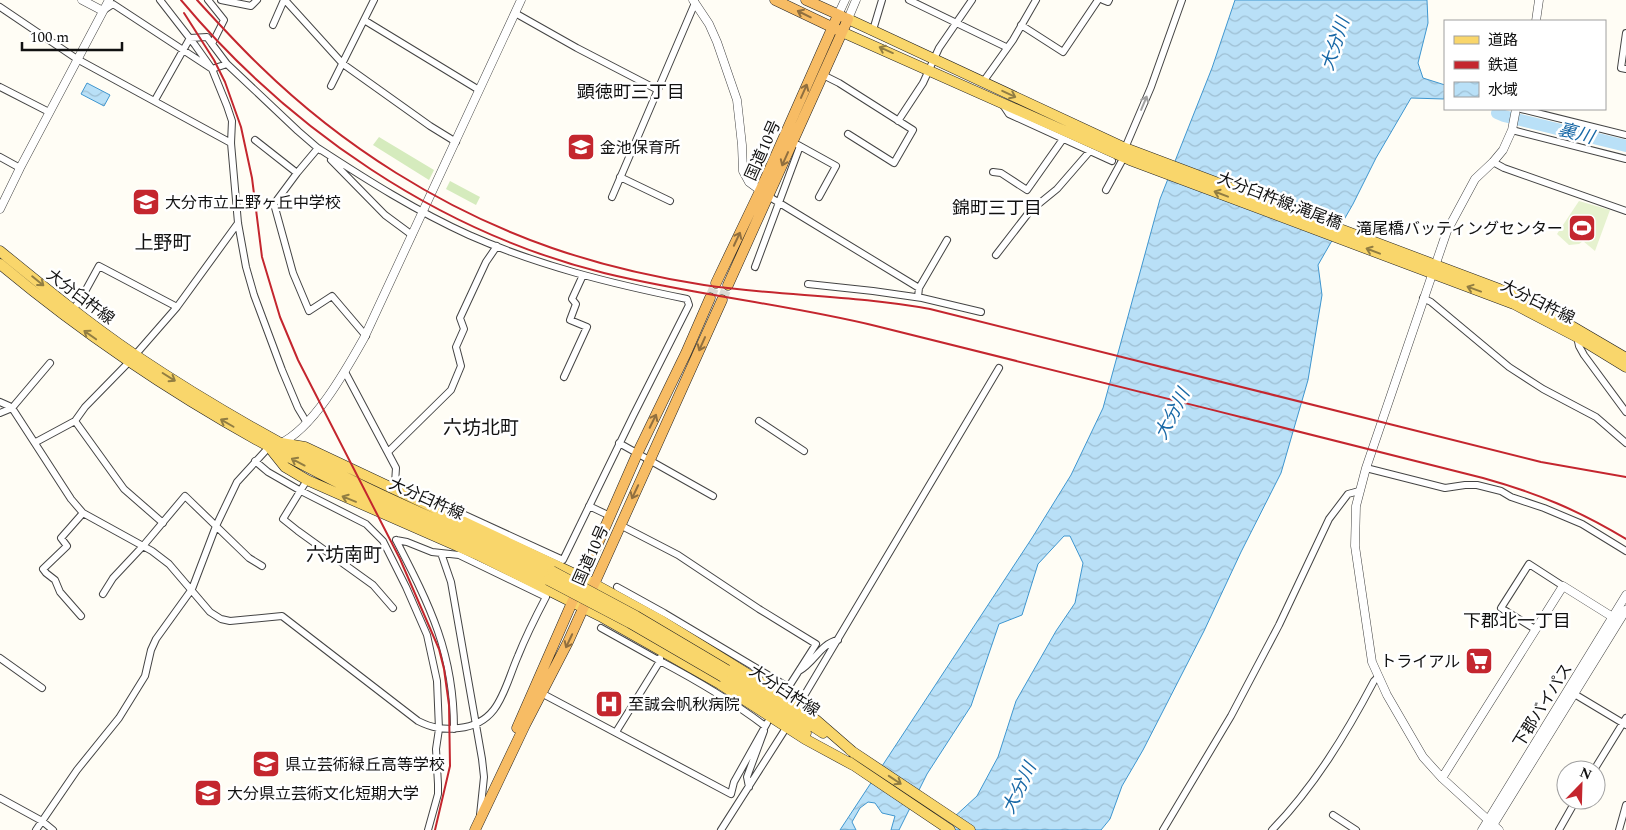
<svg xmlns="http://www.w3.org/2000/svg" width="1626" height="830" font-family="Spectral,'Noto Sans JP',serif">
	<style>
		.park { fill: #d5ebbd }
		.pitch { fill: #e6f2cf }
		.water { fill: url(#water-waves); stroke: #3f96cf }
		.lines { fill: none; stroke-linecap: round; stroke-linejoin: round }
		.river { stroke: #b9e0f7; stroke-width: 12 }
		.trunk-tunnel { stroke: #dbdad3; stroke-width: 10; stroke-dasharray: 10 5; stroke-linecap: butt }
		.minor-casing { stroke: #444; stroke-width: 8 }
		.tertiary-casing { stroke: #444; stroke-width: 9 }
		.primary-casing { stroke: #222; stroke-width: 11 }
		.trunk-casing { stroke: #222; stroke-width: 11 }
		.minor { stroke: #fff; stroke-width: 6 }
		.tertiary { stroke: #fff; stroke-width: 8 }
		.primary { stroke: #f9d66b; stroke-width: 10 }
		.trunk { stroke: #f7bc64; stroke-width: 10 }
		.rail { stroke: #c4262e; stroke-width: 2 }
		.primary-bridge-casing { stroke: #222; stroke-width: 11; stroke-linecap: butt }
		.primary-bridge { stroke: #f9d66b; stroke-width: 10 }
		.oneway { stroke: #906f3f }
		.oneway2 { stroke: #917d42 }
		.oneway3 { stroke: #a0a0a0 }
		.labels { text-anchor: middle; stroke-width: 5; stroke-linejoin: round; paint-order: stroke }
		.poi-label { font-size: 16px; fill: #111; stroke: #fff; text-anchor: start }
		.street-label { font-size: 16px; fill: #111; stroke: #fff }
		.water-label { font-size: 18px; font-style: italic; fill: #1768a6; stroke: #fff }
		.neighbourhood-label { font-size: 18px; fill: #111; stroke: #fff }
		.quarter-label { font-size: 19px; fill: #111; stroke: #fff }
	</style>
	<defs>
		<pattern id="water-waves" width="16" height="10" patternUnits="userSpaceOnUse" patternTransform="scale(1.25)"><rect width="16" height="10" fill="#b9e0f7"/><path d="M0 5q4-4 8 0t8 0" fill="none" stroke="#9ebfd3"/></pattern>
	</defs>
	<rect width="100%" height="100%" fill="#fffdf5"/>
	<path class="park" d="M379,137L434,170L429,180L373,145Z
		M450,181L480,197L476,205L446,189Z"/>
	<path class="pitch" d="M1579,201L1610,210L1595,251L1583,241L1579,244L1569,245L1557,234Z"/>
	<path class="water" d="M1235,0H1427L1428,23L1418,63L1423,78L1445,85L1444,99L1411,98L1376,158L1353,204L1318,265L1322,295L1308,380L1281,473L1241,552L1204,631L1143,750L1122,786L1110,819L1101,830H940L977,796L998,757L1016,701L1056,631L1075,603L1083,563L1070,536H1064L1038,564L1022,615L999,624L971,706L927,774L899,830H891L895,816L882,813L875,803L868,802L860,808L852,822L856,830H840L1032,538L1071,475L1103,408L1160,199L1212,68Z
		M87,83L110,95L104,106L81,94Z"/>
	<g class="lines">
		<path class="river" d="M1497,113L1504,116L1626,146"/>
		<path class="trunk-tunnel" d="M710,298L716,283
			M722,300L728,285"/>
		<g class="minor-casing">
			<path id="minor" d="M160,0L195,45L212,69L227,106L232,121L231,143L238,223L246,267L254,295L282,370L298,408L307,423
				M208,0L224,20L212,44L227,64
				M221,0L251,6L257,0
				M285,0L343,64L430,126L456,142
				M909,0L1006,47
				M1103,0L1108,2L1109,0
				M0,7L77,59L231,143
				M104,10L113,4L212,69L227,64L298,131L320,150
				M515,13L577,48L658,90
				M364,20L479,90
				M273,25L284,0
				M1021,25L1063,52L1098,0
				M873,30L882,0
				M1626,33L1621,68L1626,69
				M823,75L839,83L913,130L894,163L848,134
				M983,82L1013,40L1036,0
				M331,86L374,0
				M0,87L49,112
				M155,100L190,38L207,37L212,44
				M1003,105L1009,114L1112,161
				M1521,109L1626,135
				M898,121L923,83L939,48L972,0
				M1512,130L1626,159
				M255,140L297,173
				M798,145L836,166L819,197
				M1125,148L1151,87L1182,0
				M0,157L20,168
				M331,160L385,215L412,235
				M1493,162L1504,168L1626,211
				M993,172L1001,173L1027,190L1063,139
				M620,177L670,201
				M1106,190L1124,157
				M768,196L919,288
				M612,197L695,3
				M996,255L1030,211L1057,189L1090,151
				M755,267L800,146
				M808,284L873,291L922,298L981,312
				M918,297L919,288L947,240
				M1423,298L1431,302L1509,367L1543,389L1596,417L1626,443
				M73,310L82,297L99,266L177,307
				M1577,337L1579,346L1584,355L1626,412
				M345,372L396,468L395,483L563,560L633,416L689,305L687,299C613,284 539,266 469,235C416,211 367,180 318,148L297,173L274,204L293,273L309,311L332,296L366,336
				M564,377L587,327L570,320L576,304L572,299L583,275
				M0,402L9,406L14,411L71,499L83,513L152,551L169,564L210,612L221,619L230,621L282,616L418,721C432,728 443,730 459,728C500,724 504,688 518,656C526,636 536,616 546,597L459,555L432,552L407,542L396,540
				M0,413L12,408L50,363
				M75,421L124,489L163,523
				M759,421L804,451
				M36,442L75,421L85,407L129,362L177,307L238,223
				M619,443L713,496
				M388,452L451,390L461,366L456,347L464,329L460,318L486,262L497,246
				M255,461L268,472L301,491L366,524L383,541L406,587L427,635L437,681L439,729L436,749L438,784V794L428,830
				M1366,468L1445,488L1465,485H1477L1501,491L1511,497L1544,508L1582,524L1626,551
				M307,480L283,519L298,531L373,585L393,608
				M589,506L610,516
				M620,525L678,555L759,609L816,644L786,691
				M396,540C430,606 454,653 454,729
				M441,553L451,582L482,759L484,777L480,815
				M617,587L664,613L788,687
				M103,594L113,578L143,546L185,496L249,558L262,566
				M81,616L60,592L55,580L46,573L43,569L67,546L61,538L83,513
				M601,628L660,661L616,732
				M1535,629L1501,608L1529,564L1563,586
				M0,658L42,688
				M660,658V661C696,680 732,701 765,726
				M799,671C815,662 820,644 838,640
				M1571,692L1626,725
				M543,694L731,794L734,782L767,723
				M798,706L999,368
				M1594,770L1626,718
				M749,787L747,777L764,731
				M0,798L42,821L53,830
				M1333,815L1356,830
				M36,830L77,770L119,718L145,676L151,650L156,639L192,589L216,526L237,482L269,447
				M721,830L786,728
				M1163,830L1231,716L1279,625L1329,519L1348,494L1359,491
				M1272,830C1314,787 1346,734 1374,681L1378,677
				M1559,830L1576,800
				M1619,830L1626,805"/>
		</g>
		<g class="tertiary-casing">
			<path id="tertiary" d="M82,0L103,11
				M693,0L709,24L717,42L737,100L742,145L743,171L749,182L764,193
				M838,15L845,0
				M848,19L856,0
				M1536,21L1539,0
				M0,209L20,168L109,0
				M279,444C313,429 346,370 364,338L521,0
				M1442,778L1563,586L1619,621
				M1482,830L1626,595
				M1490,830L1626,610
				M1499,830L1442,778L1423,757L1387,695L1372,662L1355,546L1356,506L1366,468L1447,231L1475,179L1493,162L1503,150L1512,130L1516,109"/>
		</g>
		<g class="primary-casing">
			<path id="primary" d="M848,19L1125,148L1515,295L1534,304L1626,358
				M842,32L1130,160L1514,304L1577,337L1626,367
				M0,251C44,287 88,323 135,355C208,404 286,448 365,487C427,517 490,543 552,571
				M0,264C98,346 205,415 319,473C394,512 472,544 548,580
				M281,443L305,447L583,578L662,621L780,694L816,720L854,753
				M269,447L285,467L307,480L480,556L600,616L720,684L805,739L853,765
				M727,670L823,733
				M723,677L806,733
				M850,750L970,830
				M849,762L950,830"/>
		</g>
		<g class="trunk-casing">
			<path id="trunk" d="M775,0L838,30
				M716,283L760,191L838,15
				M728,285L848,19L806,0
				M517,728L638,452L686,353L710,298
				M475,830L525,725L568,642L722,300"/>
		</g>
		<use href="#minor" class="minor"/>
		<use href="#tertiary" class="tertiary"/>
		<use href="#primary" class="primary"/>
		<use href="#trunk" class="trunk"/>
		<path class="rail" d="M181,0C289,129 439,232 604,273C694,295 786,304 876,326C1078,376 1281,427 1483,478C1537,493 1578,510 1626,539
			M197,0C218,23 238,45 260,66C342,146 443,210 552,248C601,265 653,277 704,285C779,296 855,295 930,309L1541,462L1626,477
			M184,13L214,60L225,82L241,127L252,178L262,257L280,317L298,360L400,559L439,649L444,669L449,705L450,766L435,830"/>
		<g class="primary-bridge-casing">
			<path id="primary-bridge" d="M552,571L636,616L727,670
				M548,580L630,623L723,677"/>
		</g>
		<use href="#primary-bridge" class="primary-bridge"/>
	</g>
	<defs><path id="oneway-shaft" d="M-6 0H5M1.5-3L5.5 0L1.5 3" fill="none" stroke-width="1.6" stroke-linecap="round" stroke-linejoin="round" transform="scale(1.25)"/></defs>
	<g class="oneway">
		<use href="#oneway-shaft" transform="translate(804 14) rotate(-154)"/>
		<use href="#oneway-shaft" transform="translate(804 91) rotate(-66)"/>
		<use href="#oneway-shaft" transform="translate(785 159) rotate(114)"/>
		<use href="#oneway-shaft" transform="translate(737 239) rotate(-65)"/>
		<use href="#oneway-shaft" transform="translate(702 344) rotate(114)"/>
		<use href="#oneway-shaft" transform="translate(653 421) rotate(-64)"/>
		<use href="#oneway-shaft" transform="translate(635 492) rotate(115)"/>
		<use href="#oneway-shaft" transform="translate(569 641) rotate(115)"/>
	</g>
	<g class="oneway2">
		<use href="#oneway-shaft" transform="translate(886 50) rotate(-156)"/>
		<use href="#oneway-shaft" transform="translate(1009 94) rotate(25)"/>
		<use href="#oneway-shaft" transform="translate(1221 194) rotate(-159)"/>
		<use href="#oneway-shaft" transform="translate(1373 251) rotate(-159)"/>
		<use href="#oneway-shaft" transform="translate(38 281) rotate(39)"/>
		<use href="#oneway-shaft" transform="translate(1474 289) rotate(-160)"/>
		<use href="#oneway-shaft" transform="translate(90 335) rotate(-145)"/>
		<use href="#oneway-shaft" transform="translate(169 377) rotate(32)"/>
		<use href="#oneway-shaft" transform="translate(227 423) rotate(-150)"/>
		<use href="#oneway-shaft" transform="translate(298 462) rotate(-152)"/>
		<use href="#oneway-shaft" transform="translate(349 499) rotate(-158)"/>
		<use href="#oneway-shaft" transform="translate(895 780) rotate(34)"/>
	</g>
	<use class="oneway3" href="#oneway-shaft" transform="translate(1144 103) rotate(-67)"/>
	<defs>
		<g id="school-square" transform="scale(1.4375)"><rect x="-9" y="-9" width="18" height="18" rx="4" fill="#c4262e" stroke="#fff"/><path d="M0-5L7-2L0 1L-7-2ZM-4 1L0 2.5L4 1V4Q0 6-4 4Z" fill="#fff"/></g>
		<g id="stadium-square" transform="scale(1.4375)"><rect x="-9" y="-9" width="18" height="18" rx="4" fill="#c4262e" stroke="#fff"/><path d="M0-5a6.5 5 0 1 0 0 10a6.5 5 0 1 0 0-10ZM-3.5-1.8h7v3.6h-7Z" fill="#fff"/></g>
		<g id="supermarket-square" transform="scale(1.4375)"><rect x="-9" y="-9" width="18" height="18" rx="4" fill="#c4262e" stroke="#fff"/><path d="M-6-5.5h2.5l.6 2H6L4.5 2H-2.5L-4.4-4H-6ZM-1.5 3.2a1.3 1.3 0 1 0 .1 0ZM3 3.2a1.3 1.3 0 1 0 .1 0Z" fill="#fff"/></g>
		<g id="hospital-square" transform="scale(1.4375)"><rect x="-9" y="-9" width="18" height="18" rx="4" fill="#c4262e" stroke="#fff"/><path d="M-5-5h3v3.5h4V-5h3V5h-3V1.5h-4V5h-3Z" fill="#fff"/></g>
		<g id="university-square" transform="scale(1.4375)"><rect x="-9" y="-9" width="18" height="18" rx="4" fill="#c4262e" stroke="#fff"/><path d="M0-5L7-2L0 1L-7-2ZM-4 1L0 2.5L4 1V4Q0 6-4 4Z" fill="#fff"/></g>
	</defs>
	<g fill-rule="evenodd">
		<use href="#school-square" x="581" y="147"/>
		<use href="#school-square" x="146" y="202"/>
		<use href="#stadium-square" x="1582" y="228"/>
		<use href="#supermarket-square" x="1479" y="661"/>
		<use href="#hospital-square" x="609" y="704"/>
		<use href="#school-square" x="266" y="764"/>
		<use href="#university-square" x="208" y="793"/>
	</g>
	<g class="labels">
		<g class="poi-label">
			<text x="600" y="153">金池保育所</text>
			<text x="165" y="208">大分市立上野ヶ丘中学校</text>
			<text x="1563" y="234" text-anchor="end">滝尾橋バッティングセンター</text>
			<text x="1460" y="667" text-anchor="end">トライアル</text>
			<text x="628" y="710">至誠会帆秋病院</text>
			<text x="285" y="770">県立芸術緑丘高等学校</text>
			<text x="227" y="799">大分県立芸術文化短期大学</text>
		</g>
		<g class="street-label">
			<text transform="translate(762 150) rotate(-66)" y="6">国道10号</text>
			<text transform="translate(1280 200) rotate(21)" y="6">大分臼杵線;滝尾橋</text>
			<text transform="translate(81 296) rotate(37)" y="6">大分臼杵線</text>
			<text transform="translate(1538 301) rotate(26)" y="6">大分臼杵線</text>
			<text transform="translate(427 498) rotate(24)" y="6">大分臼杵線</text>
			<text transform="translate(590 555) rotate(-66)" y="6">国道10号</text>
			<text transform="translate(785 690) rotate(33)" y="6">大分臼杵線</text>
			<text transform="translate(1542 705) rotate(-58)" y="6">下郡バイパス</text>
		</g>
		<g class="water-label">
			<text transform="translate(1335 44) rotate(-72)" y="6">大分川</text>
			<text transform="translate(1576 133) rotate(15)" y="6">裏川</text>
			<text transform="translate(1172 414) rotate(-63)" y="6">大分川</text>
			<text transform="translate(1019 788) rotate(-64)" y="6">大分川</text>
		</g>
		<g class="neighbourhood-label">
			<text x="631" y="98">顕徳町三丁目</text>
			<text x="997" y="214">錦町三丁目</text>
			<text x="1517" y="627">下郡北一丁目</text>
		</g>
		<g class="quarter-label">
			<text x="163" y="249">上野町</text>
			<text x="481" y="434">六坊北町</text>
			<text x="344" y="561">六坊南町</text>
		</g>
	</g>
	<rect x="1444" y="20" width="162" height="90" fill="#ffffff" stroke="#a0a0a0"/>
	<rect x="1454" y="36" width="25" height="8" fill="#f9d66b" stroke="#a0a0a0"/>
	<text x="1488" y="45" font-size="15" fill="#111111">道路</text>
	<rect x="1454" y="61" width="25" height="8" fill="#c4262e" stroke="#a0a0a0"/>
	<text x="1488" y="70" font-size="15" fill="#111111">鉄道</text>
	<rect x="1454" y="82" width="25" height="15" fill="url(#water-waves)" stroke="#a0a0a0"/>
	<text x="1488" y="95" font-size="15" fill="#111111">水域</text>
	<g transform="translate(1581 785) rotate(23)"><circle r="24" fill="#ffffff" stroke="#a0a0a0"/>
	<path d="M0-4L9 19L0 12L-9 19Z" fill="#c4262e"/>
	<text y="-8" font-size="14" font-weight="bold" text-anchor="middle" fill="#111111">N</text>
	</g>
	<path d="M22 42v8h100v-8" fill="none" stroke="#111111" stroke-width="2.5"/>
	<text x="30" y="42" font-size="15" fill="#111111" stroke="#ffffff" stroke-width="4" paint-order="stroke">100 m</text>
</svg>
